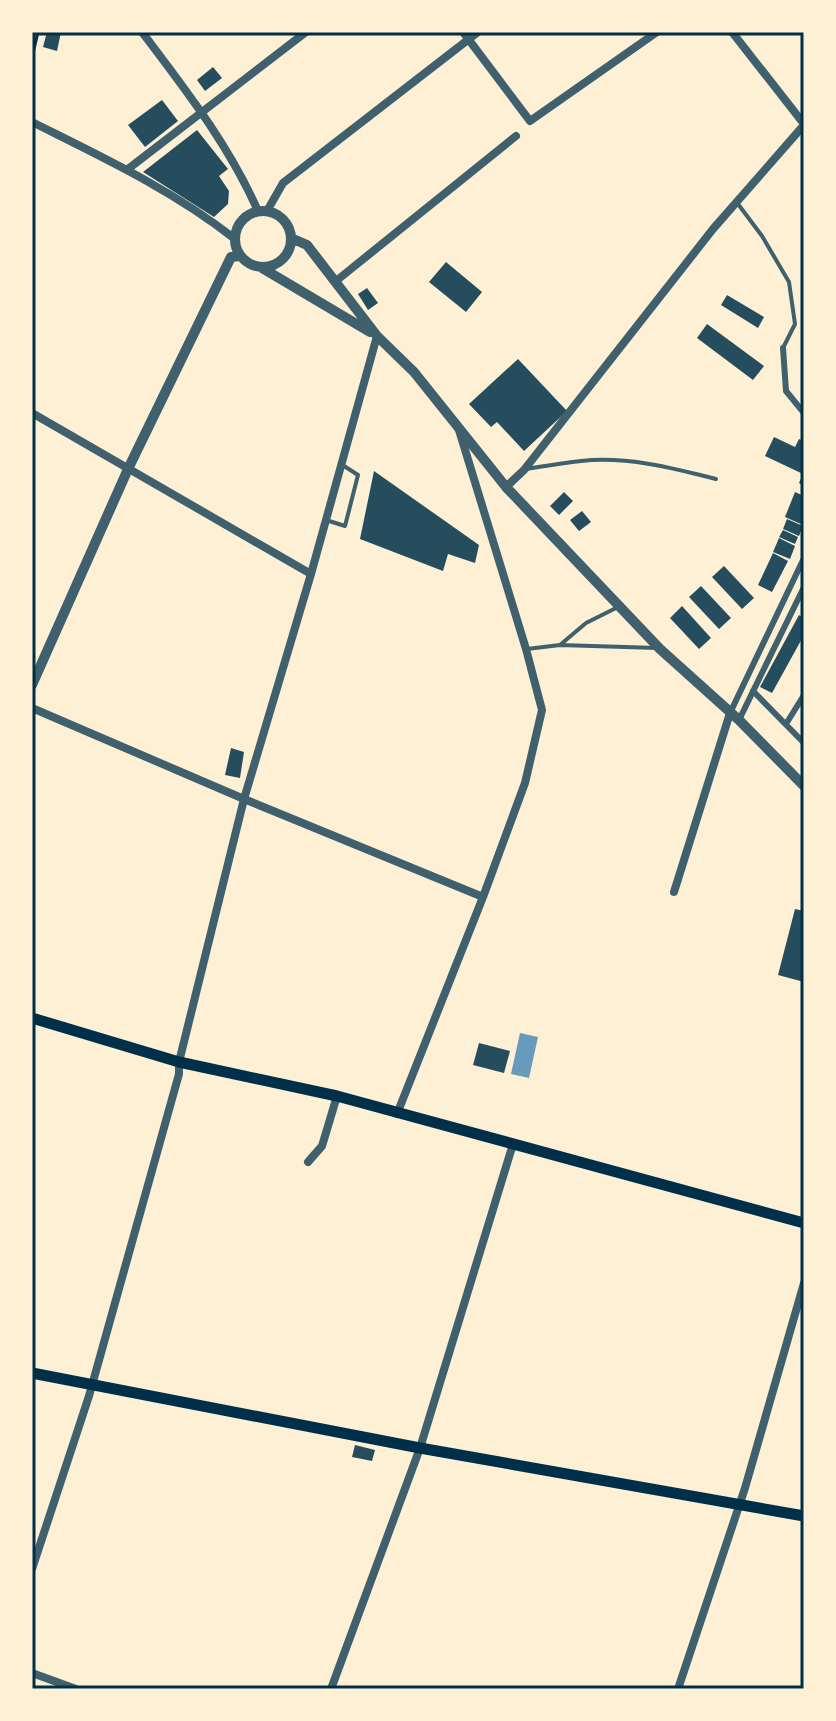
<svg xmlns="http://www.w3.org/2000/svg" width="836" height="1721" font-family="Overpass,sans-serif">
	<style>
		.water { fill: #669bbc }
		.building { fill: #264d5e }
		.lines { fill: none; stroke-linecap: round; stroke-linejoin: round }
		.path { stroke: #003049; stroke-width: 3 }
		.service { stroke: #3f606c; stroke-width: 4 }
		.pedestrian { stroke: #3f606c; stroke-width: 6 }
		.minor { stroke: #3f606c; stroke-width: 8 }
		.tertiary { stroke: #3f606c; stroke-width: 10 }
		.secondary { stroke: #003049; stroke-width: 11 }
		.neatline { fill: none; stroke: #003049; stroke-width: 3 }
	</style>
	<rect width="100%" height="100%" fill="#fdf0d5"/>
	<path class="water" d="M520,1033L538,1037L529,1078L511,1074Z"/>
	<path class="building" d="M47,32H61L57,51L43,47Z
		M213,67L222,78L205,91L197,80Z
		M162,100L178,121L145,147L128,125Z
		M197,130L228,169L219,176L229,191L228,204L214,217L143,172Z
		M446,262L482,292L466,312L429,282Z
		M367,288L378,303L368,310L358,294Z
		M727,295L764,317L758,328L721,305Z
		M707,324L764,366L753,380L697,338Z
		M518,359L567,411L524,451L497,422L491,427L469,404Z
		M774,437L795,447L799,439L804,441V486L799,483L803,474L765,456Z
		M374,471L479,545L475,563L448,554L443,571L360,539Z
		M564,492L573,501L559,515L550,506Z
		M795,492L804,496L803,525L785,517Z
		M582,511L591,522L579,531L570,520Z
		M787,519L803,526L799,536L783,529Z
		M783,530L798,537L795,544L779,537Z
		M779,538L795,546L790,559L773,552Z
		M773,553L788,561L772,592L758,585Z
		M724,566L754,598L742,609L712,577Z
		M701,586L731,618L719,629L689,597Z
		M682,606L711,638L699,649L670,618Z
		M799,615L804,618V635L772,693L760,687Z
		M231,748L244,752L240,778L225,775Z
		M795,909L804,911V982L778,975Z
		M479,1043L510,1051L504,1073L473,1065Z
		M355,1445L375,1450L372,1461L352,1457Z"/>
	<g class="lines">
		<path class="path" d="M32,58L38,32"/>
		<path class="service" d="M738,204L762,236L789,282L795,324L783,348
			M526,469C545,466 563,463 581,461C626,456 673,468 716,479
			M326,520L345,526L358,475L341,464
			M618,607L586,623L560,645L657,648
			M527,649L560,645"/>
		<path class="pedestrian" d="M783,348L786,391L804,413
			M753,691L804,743
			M730,713L804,558
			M739,720L804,587
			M786,724L804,695"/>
		<path class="minor" d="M142,32C185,89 229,145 258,211
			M463,32L530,121L657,32
			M732,32L804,124
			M32,122C102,157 173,190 235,239
			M128,169L306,32
			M267,211L283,183L478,32
			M336,281L516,136
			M32,413L311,574
			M506,487L524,470L713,229L804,125
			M32,708L244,799L483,897
			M674,892L730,713
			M397,1114L483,897L525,783L542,710L526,649L459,430
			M308,1162L322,1146L337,1096
			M32,1569L89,1396L179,1074V1062L244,799L311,574L377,336
			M32,1673L76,1689
			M331,1689L420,1448L513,1144
			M678,1689L745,1488L804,1283"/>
		<path class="tertiary" d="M235 239a28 28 0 1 1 56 0a28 28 0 1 1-56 0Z
			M291,238L307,245L377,336L414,372L506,487L660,649L739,720L804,786
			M262,268L370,332
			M32,685L128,469L231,257L240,256"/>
		<path class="secondary" d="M32,1018L179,1062L337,1096L804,1223
			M32,1373L420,1448L804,1516"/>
	</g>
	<rect width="836" height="1721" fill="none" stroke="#fdf0d5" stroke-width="68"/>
	<rect x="34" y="34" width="768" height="1653" class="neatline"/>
</svg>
